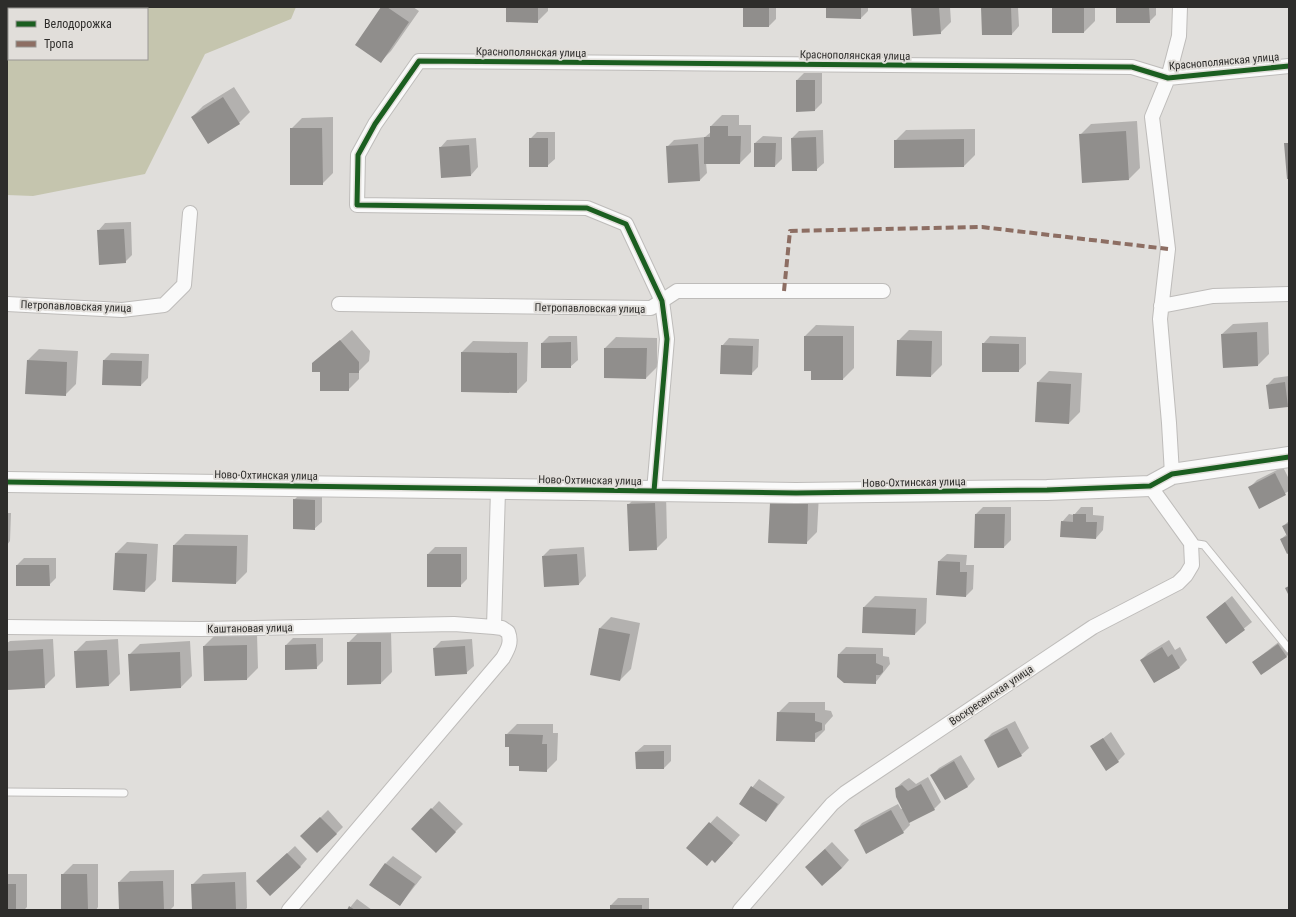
<svg xmlns="http://www.w3.org/2000/svg" width="1296" height="917" font-family="'Roboto Condensed',sans-serif">
	<style>
		.green { fill: #c5c5ae; fill-rule: evenodd }
		.shadow { fill: #0003 }
		.building { fill: #908e8c }
		.lines { fill: none; stroke-linecap: round; stroke-linejoin: round }
		.lane-casing { stroke: #bebcba; stroke-width: 9 }
		.street-casing { stroke: #bebcba; stroke-width: 16 }
		.secondary-casing { stroke: #bebcba; stroke-width: 22 }
		.lane { stroke: #fafafa; stroke-width: 7 }
		.street { stroke: #fafafa; stroke-width: 14 }
		.secondary { stroke: #fafafa; stroke-width: 20 }
		.quiet { stroke: #8d6e63; stroke-width: 4; stroke-dasharray: 8 4; stroke-linecap: butt }
		.cycleway-casing { stroke: #e1deda; stroke-width: 8 }
		.cycleway { stroke: #1b5e20; stroke-width: 5 }
		.labels { text-anchor: middle; stroke-width: 4; stroke-linejoin: round; paint-order: stroke }
		.street-label { font-size: 11px; fill: #2e2d2b; stroke: #e1deda }
	</style>
	<rect width="100%" height="100%" fill="#e0dedb"/>
	<path class="green" d="M7,7H296L291,19L205,54L145,174L33,196L7,195ZM9,9H147V59H9Z"/>
	<path class="shadow" d="M382,7H413L419,11L391,51L380,62Z
		M507,7H548V11L537,22Z
		M744,7H776V19L769,26Z
		M827,7H868V11L861,18Z
		M912,7H950L951,22L940,33Z
		M982,7H1018L1019,26L1012,34Z
		M1053,7H1095V21L1084,32H1053Z
		M1117,7H1156V15L1149,22Z
		M804,73H822V103L815,110L797,80Z
		M234,87L250,112L239,123L208,143L192,117L203,106Z
		M722,115H739V125H751V152L740,163H706L707,173L700,180L667,147L674,140L705,137L711,132V126Z
		M333,117V173L322,184L291,129L302,118Z
		M1137,121L1140,168L1129,179L1080,135L1091,124Z
		M975,129V155L964,166L895,141L906,130Z
		M823,130L824,163L816,170L792,138L799,131Z
		M537,132H555V159L547,166L530,139Z
		M763,136L782,137V159L775,166L755,143Z
		M476,138L478,167L471,175L440,148L447,140Z
		M131,222L132,255L125,262L98,231L105,223Z
		M1268,322L1269,354L1258,365L1223,367L1222,334L1233,324Z
		M816,325L854,326V368L843,379L812,370L805,336Z
		M352,330L370,351L369,361L359,371V379L348,390L321,371L313,364Z
		M909,330L942,331V365L931,376L898,341Z
		M549,336H577L578,360L570,367L542,343Z
		M990,336L1026,337V364L1018,371L983,344Z
		M616,337L657,338V367L646,378L605,348Z
		M729,338L759,339L758,367L751,374L722,346Z
		M473,341L528,342L527,381L516,392L462,352Z
		M39,349L78,351L76,384L65,395L28,360Z
		M111,353L149,354L148,378L141,385L104,360Z
		M1049,371L1082,373L1080,412L1069,423L1038,382Z
		M1289,376V404L1287,406L1267,385L1274,378Z
		M1283,467L1289,479V491L1260,507L1250,487L1257,480Z
		M302,492L322,493V522L314,529L294,500Z
		M782,492L819,494L817,532L806,543L771,503Z
		M666,493L667,538L656,549L628,505L639,494Z
		M983,507H1011V540L1004,547L976,514Z
		M1081,507H1093V515L1104,516L1103,530L1096,538L1062,522L1069,514L1074,515Z
		M7,513H11L10,541L7,545Z
		M1289,521V552L1281,539L1287,534L1283,526Z
		M185,534L248,535L247,572L236,583L174,545Z
		M127,542L158,544L156,580L145,591L114,589L116,553Z
		M435,547H467V579L460,586L428,554Z
		M584,547L586,576L579,584L543,556L550,549Z
		M947,554L967,555L966,565H974L973,589L966,596L939,561Z
		M24,558H56V578L49,585L17,565Z
		M875,596L927,598L926,623L915,634L864,607Z
		M1232,596L1252,622L1226,643L1207,617Z
		M611,617L640,623L631,669L620,680L600,628Z
		M391,631L392,672L381,683L348,643L359,632Z
		M257,634L258,668L247,679L205,680L204,646L215,635Z
		M1285,637L1289,643V654L1287,656L1253,662Z
		M293,638H323V661L316,668L286,645Z
		M53,639L55,676L44,687L7,689V643L10,641Z
		M118,639L120,674L109,685L75,652L86,641Z
		M472,639L474,666L466,673L434,648L441,641Z
		M1169,640L1175,650L1180,647L1187,660L1180,667L1155,682L1141,660L1148,653Z
		M190,641L192,676L181,687L131,690L129,655L140,644Z
		M846,647L883,648V656L889,657L890,664L875,683L839,654Z
		M789,702H825V710L831,711L833,716L825,725V730L814,741L778,713Z
		M1015,721L1029,748L1021,755L985,740L992,733Z
		M517,724H553V733H558L557,760L546,771L520,765L510,746L506,735Z
		M1111,732L1125,754L1118,761L1092,747Z
		M644,745H671V761L664,768L636,752Z
		M961,755L975,779L968,786L945,799L932,775L939,768Z
		M928,777L941,802L934,809L909,822L910,825L903,832L855,831L862,823L898,804L901,809H903L896,788L904,781L909,778L916,784Z
		M759,779L785,797L766,821L740,803Z
		M439,801L463,824L436,851L413,829Z
		M328,810L343,827L336,834L309,829Z
		M717,816L740,835L722,855L712,859L687,848Z
		M832,842L849,860L842,868L813,860Z
		M295,846L307,859L300,867L265,874Z
		M393,856L422,877L400,905L386,863Z
		M73,864H98V907L96,910H62V875Z
		M174,870V906L170,910H120L119,882L130,871Z
		M246,872L247,908L245,910H193L192,885L203,874Z
		M7,874H27V907L24,910H7Z
		M618,898H649V910H611V905Z
		M357,899L372,910H348Z"/>
	<path class="building" d="M381,7H387L409,22L381,63L355,45Z
		M506,7H538V23L506,22Z
		M743,7H769V27H743Z
		M826,7H861V19L826,18Z
		M911,7H939L941,34L913,36Z
		M981,7H1011L1012,35H982Z
		M1052,7H1084V33H1052Z
		M1116,7H1149L1150,23H1116Z
		M796,80H815V111L796,112Z
		M223,97L240,124L208,144L191,117Z
		M710,126H728V136H741L740,164H704V137H710Z
		M290,128H322L323,185H290Z
		M1126,131L1129,180L1082,183L1079,134Z
		M816,137L817,171H792L791,138Z
		M529,138H548V167H529Z
		M964,139V167L894,168V140Z
		M754,143H776L775,167H754Z
		M1284,143H1289V179H1287Z
		M698,144L700,181L668,183L666,146Z
		M469,145L471,176L441,178L439,147Z
		M124,229L126,263L99,265L97,230Z
		M1257,332L1258,366L1223,368L1221,334Z
		M804,336H843V380H811V371H804Z
		M340,340L359,362V373H349V391H320V372H312V363Z
		M897,340L932,341L931,377L896,376Z
		M571,342V368H541V343Z
		M982,343L1019,344V372H982Z
		M721,345L753,346L752,375L720,374Z
		M604,348H647L646,379L604,378Z
		M461,352L517,353V393L461,392Z
		M27,360L67,362L66,396L25,394Z
		M103,360L142,361L141,386L102,385Z
		M1037,382L1071,384L1069,424L1035,422Z
		M1285,382L1288,407L1269,409L1266,385Z
		M1275,473L1286,495L1259,509L1248,487Z
		M293,499L315,500V530L293,529Z
		M655,503L657,550L629,551L627,504Z
		M770,503L808,504L807,544L768,543Z
		M975,514H1005L1004,548H974Z
		M1073,514H1086V522H1097L1096,539L1060,537L1061,521L1073,522Z
		M1289,523V553L1287,554L1280,539L1287,536L1282,526Z
		M173,545L237,546L236,584L172,582Z
		M115,553L147,554L145,592L113,590Z
		M427,554H461V587H427Z
		M577,554L579,585L544,587L542,556Z
		M938,561L960,562V572H967L966,597L936,595Z
		M16,565H49L50,586H16Z
		M1289,586V596L1285,588Z
		M1225,602L1245,630L1226,644L1206,617Z
		M863,607L916,609L915,635L862,633Z
		M599,628L630,634L620,681L590,675Z
		M347,642H381V684L347,685Z
		M316,644L317,669L285,670V645Z
		M1278,644L1287,657L1261,675L1252,662Z
		M247,645V680L204,681L203,646Z
		M465,646L467,674L435,676L433,648Z
		M1162,647L1168,657L1172,654L1180,668L1154,683L1140,660Z
		M43,649L45,688L7,690V651Z
		M107,650L109,686L76,688L74,651Z
		M180,652L181,688L130,691L128,654Z
		M838,654H876V663L883,666V672L880,675H876V684L844,683L837,677Z
		M777,712L815,713V721L822,723V730L815,733V742L776,741Z
		M1007,728L1022,756L998,768L984,740Z
		M505,734L543,735L542,744H547V772L519,771V766H509V747H505Z
		M1103,738L1119,762L1106,771L1090,746Z
		M664,751V769H636L635,752Z
		M954,761L968,787L945,800L930,775Z
		M921,784L935,810L909,823L896,797L895,788L902,785L908,791Z
		M751,786L778,804L766,822L739,804Z
		M431,808L456,832L436,853L411,829Z
		M891,810L904,833L866,854L854,830Z
		M320,817L337,834L317,853L300,836Z
		M709,822L733,843L715,863L712,860L707,866L686,848Z
		M825,849L842,868L822,886L805,867Z
		M287,853L301,867L270,896L256,881Z
		M385,863L415,884L400,906L369,885Z
		M61,874H87L88,910H61Z
		M163,881L164,910H119L118,882Z
		M235,882L236,910H192L191,884Z
		M7,884H16V910H7Z
		M610,905H642V910H610Z
		M349,906L355,910H347Z"/>
	<g class="lines">
		<g class="lane-casing">
			<path id="lane" d="M1191,543L1204,545L1289,649
				M7,792L124,793"/>
		</g>
		<g class="street-casing">
			<path id="street" d="M7,304L122,310L164,305L184,285L190,213
				M339,304L651,308L677,291H883
				M1161,306L1213,296L1289,294
				M1172,474L1169,423L1160,319L1168,249L1152,117L1168,78L1179,36L1180,7
				M654,491L667,339L662,301L626,224L587,208L357,205L358,155L375,124L419,61L1132,67L1168,78L1289,66
				M7,627L201,629L454,624L494,627
				M289,910L503,658C508,649 512,642 508,632L502,628L494,627L498,490
				M740,910L832,804L845,793L1093,627L1178,583L1186,575L1192,565L1191,543L1150,486"/>
		</g>
		<g class="secondary-casing">
			<path id="secondary" d="M7,482L796,493L1047,490L1150,486L1172,474L1289,457"/>
		</g>
		<use href="#lane" class="lane"/>
		<use href="#street" class="street"/>
		<use href="#secondary" class="secondary"/>
		<path class="quiet" d="M784,291L790,231L982,227L1168,249"/>
		<g class="cycleway-casing">
			<path id="cycleway" d="M7,482L796,493L1047,490L1150,486L1172,474L1289,457
				M654,491L667,339L662,301L626,224L587,208L357,205L358,155L375,124L419,61L1132,67L1168,78L1289,66"/>
		</g>
		<use href="#cycleway" class="cycleway"/>
	</g>
	<g class="labels">
		<g class="street-label">
			<text transform="translate(531 52) rotate(1)" y="4">Краснополянская улица</text>
			<text transform="translate(855 55) rotate(1)" y="4">Краснополянская улица</text>
			<text transform="translate(1224 61) rotate(-5)" y="4">Краснополянская улица</text>
			<text transform="translate(76 306) rotate(2)" y="4">Петропавловская улица</text>
			<text transform="translate(590 308) rotate(1)" y="4">Петропавловская улица</text>
			<text transform="translate(266 475) rotate(1)" y="4">Ново-Охтинская улица</text>
			<text transform="translate(590 480) rotate(1)" y="4">Ново-Охтинская улица</text>
			<text transform="translate(914 482) rotate(-1)" y="4">Ново-Охтинская улица</text>
			<text transform="translate(250 628) rotate(-1)" y="4">Каштановая улица</text>
			<text transform="translate(991 695) rotate(-34)" y="4">Воскресенская улица</text>
		</g>
	</g>
	<rect width="1296" height="917" fill="none" stroke="#2e2d2b" stroke-width="16"/>
	<rect x="8" y="8" width="140" height="52" fill="#e1deda" stroke="#999794"/>
	<rect x="16" y="21" width="20" height="6" fill="#1b5e20" stroke="#999794"/>
	<text x="44" y="28" font-size="12" fill="#2e2d2b">Велодорожка</text>
	<rect x="16" y="41" width="20" height="6" fill="#8d6e63" stroke="#999794"/>
	<text x="44" y="48" font-size="12" fill="#2e2d2b">Тропа</text>
</svg>
